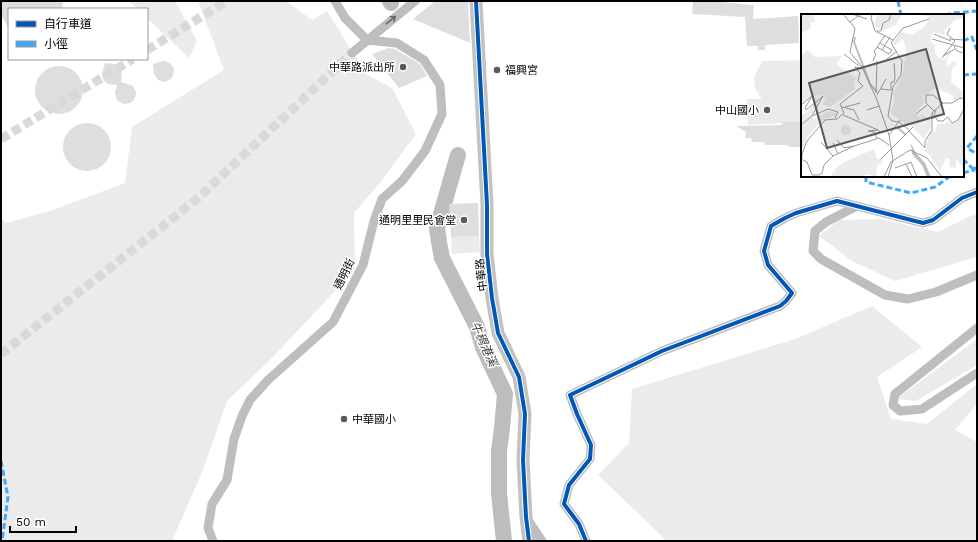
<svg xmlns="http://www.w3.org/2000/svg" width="978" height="542" font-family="'Work Sans','Noto Sans TC',sans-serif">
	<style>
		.green { fill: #ebebeb }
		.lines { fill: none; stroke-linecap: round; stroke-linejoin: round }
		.river { stroke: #bdbdbd; stroke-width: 16 }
		.building { fill: #dedede }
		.street-tunnel { stroke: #d9d9d9; stroke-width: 9; stroke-dasharray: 9 4.5; stroke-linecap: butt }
		.street { stroke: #bebebe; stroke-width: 9 }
		.secondary { stroke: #c2c2c2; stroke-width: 13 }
		.quiet { stroke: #3fa9f5; stroke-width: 3; stroke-dasharray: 6 3; stroke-linecap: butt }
		.cycleway-casing { stroke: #fff; stroke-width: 6 }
		.cycleway { stroke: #0057b8; stroke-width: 4 }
		.oneway { stroke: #686868 }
		.poi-dot { fill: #595959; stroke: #fff; stroke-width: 1.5 }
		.labels { text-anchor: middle; stroke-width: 3; stroke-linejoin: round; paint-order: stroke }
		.poi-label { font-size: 11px; fill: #000; stroke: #fff; text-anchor: end }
		.street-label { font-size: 11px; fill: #000; stroke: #fff }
		.water-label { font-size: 12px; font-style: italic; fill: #424242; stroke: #fff }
		.inset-river { fill: none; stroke: #bdbdbd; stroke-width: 2 }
		.inset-road { fill: none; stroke: #999; stroke-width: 1 }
		.view { fill: #595959; fill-opacity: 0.15; stroke: #595959; stroke-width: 2 }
		.inset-edge { fill: none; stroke: #000; stroke-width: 2 }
	</style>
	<rect width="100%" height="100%" fill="#fff"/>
	<path class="green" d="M129,1H175L197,41L189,58L147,18V9H138Z
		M198,1H286L312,20L327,11L367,75L392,88L416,134L382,180L354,213L355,270L269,361L227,401L203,470L172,541H1V218L6,223L53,210L125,183L132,127L224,70Z
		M802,60V122L748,125L747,99H762C750,85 753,75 763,61Z
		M977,213V257L895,281L852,261L819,236L839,220L880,219L938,232Z
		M479,236L480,252L452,254L451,237Z
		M872,306L922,347L877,377L891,419L927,424L977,384V404L955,430L977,442V541H667L598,475L629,443L632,389L795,339Z
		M977,339V365L916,401L897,399Z"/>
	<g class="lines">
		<path class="river" d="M390,1L391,3
			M458,155L437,228L439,242L442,258L477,327L483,347L505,394L502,428L499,451V493L504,541"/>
	</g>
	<path class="building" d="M1,1H63L62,9H9V29L1,15Z
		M435,1H468L470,43L413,19Z
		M693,1H721V2L754,5L753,19L798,16L799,43L765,45V50H758V46H747L745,17L692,14Z
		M388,48L395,49L420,64L427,76L399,88L372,54Z
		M162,61H165L171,64L174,69L173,76L171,79L164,82L158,80L154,74L153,64Z
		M105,63L114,64L120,67L122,74L121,82L133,86L136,92V95L133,101L130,103L123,104L117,100L115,93L117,85L108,84L105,82L102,76V73Z
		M35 90a24 24 0 1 1 48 0a24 24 0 1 1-48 0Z
		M782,122H802V147H789L788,145H765L764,142H752L751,138H745L746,132L736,126L782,125Z
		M63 147a24 24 0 1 1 48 0a24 24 0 1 1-48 0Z
		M478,203L479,236L451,237L449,204Z"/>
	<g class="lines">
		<path class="street-tunnel" d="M147,50L227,1
			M1,139L133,59
			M1,354L197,199L352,53"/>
		<path class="street" d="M335,1L345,18L367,40
			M352,53L415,1
			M857,206L826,222L815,231L813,251L821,259L885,295L908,299L936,292L977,275
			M977,328L895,394L893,405L900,411L922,409L977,373
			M528,520L542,541
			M213,541L208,528L212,504L227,480L234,439L242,416L250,400L268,380L333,322L363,265L374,221L382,199L402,181L425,151L442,114L440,85L424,60L397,43L367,40
			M586,541L579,524L564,504L569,485L590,459L591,445L577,414L570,395L662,351L780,306L786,301L792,293L768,265L764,251L771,226L785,218L796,213L837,201L923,223L933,220L962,198L977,192"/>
		<path class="secondary" d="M476,1L487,205V254L492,298L498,333L519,377L525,414L523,460L526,517L529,541"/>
		<path class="quiet" d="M898,1L901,15
			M945,15L954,13L977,11
			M963,41L972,37L977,50
			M963,75L977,74
			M977,136L967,148L977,154
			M963,159L974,170L977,172
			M963,173L974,170L977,165
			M866,176V182L911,193L935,187L949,177L951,176
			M1,461L8,497L2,541"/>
		<g class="cycleway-casing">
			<path id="cycleway" d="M476,1L487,205V254L492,298L498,333L519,377L525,414L523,460L526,517L529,541
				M586,541L579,524L564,504L569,485L590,459L591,445L577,414L570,395L662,351L780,306L786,301L792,293L768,265L764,251L771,226L785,218L796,213L837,201L923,223L933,220L962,198L977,192"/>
		</g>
		<use href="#cycleway" class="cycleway"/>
	</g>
	<defs><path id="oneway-shaft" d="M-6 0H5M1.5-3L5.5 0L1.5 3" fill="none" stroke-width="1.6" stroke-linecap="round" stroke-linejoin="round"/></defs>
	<use class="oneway" href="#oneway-shaft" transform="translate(391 20) rotate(-39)"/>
	<g class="poi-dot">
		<circle cx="403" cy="67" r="4"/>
		<circle cx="497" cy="70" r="4"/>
		<circle cx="767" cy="110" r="4"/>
		<circle cx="464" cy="220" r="4"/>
		<circle cx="344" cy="419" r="4"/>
	</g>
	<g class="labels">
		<g class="poi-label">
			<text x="395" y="71">中華路派出所</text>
			<text x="505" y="74" text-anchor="start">福興宮</text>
			<text x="759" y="114">中山國小</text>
			<text x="456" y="224">通明里里民會堂</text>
			<text x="352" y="423" text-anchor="start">中華國小</text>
		</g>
		<g class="street-label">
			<text transform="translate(344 274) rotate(-64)" y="4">通明街</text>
			<text transform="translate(481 275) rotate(-96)" y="4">中華路</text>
		</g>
		<g class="water-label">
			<text transform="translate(484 344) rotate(66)" y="4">牛稠港溪</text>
		</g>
	</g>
	<g transform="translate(801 14)">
		<rect width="163" height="163" fill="#fff"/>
		<path d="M0,0L13,1L14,8H10V14L3,18L0,16ZM77,0H101L95,11L83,16L76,14L73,10ZM114,0H163V4L154,6L143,16L144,21L132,18L129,27L134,31V39L138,44L143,46L148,39L145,52L154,47L156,50L151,55L150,68L163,79V84L152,87V82L135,74L122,82L123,89L114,99L126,112L119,100L129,105L130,113L123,125L109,110H104L89,98L94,87L92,80L102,60L105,36L102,25L94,31L92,29L100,18L111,21L122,14L128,6L126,2ZM7,36L14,43L41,42L35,50L55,64L53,69L54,75L29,93L21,90L25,85L22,81H18L12,89L14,82L11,81L0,90V42ZM20,83H22L9,103L15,105L27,97L37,100L19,108L7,122L0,138V101L5,99ZM163,95V155L155,145V154L149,153L148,145L145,144L139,157L128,140L119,134L125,136L126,125L131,117L135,118L136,110H145L147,105L148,109L156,108ZM40 116a5 5 0 1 1 10 0a5 5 0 1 1-10 0ZM73,135L76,145H81V149L76,151L75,163L68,160L58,163H29L35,154L43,148Z" fill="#ebebeb"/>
		<path d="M110,129L114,138L124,149L130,163H126L121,151L111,140Z" fill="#bdbdbd"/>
		<path class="inset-river" d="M54,23L53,28L69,70L76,78M96,113L105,121"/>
		<path class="inset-road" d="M42,0L54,14L49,38L61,53L76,86L88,121L92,146M51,0L66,5M71,0L70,4L74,17L92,26M49,8L60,0M76,17H80L82,9L88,6L90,0M133,20L150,27M131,25L163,34M148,25L163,26M153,32L156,37L163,39M76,33L88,40L91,36L79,29M81,36L89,23M43,40L58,52M142,42L154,35M141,44L154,27L146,20L149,14M86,45L96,37M72,47L75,40L73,38L84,21M80,75L90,76V68H93L94,63L93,49M75,79L76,47M76,81L85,65M142,89H151L159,84L163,85M0,91L11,82L4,94L5,96L22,82L11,102L27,95L37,98L34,104M41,93L53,96L58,106M44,93L59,89M66,96L78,92M135,96L133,101L137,107H142L147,103L151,109L157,106L163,95M115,100L126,91M42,101L77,116M98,108L91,107L87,102L92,73L100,61L101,47L90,29L102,14L128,5M98,108L108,116M0,111L11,102M108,117L124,134V127L131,116V99L142,89L132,81H125V89L133,97M88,121L99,106M76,124L73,118L67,117L77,116L80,119M36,126L43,134L53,132M20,128L32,142M32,129L37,140M80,145L112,113M2,146L6,148L11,161H18L21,159L23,151L32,142L53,132L78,124L88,131M105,150L110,148L116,163M94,154L105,150L111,163M0,161L1,140L6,127L24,106L36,105L43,99L39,90L62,72L57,67L59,59L54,53L61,55M83,163L90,148L109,136L126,144L141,163M87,163L92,146"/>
		<path class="view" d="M125,35L143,100L26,134L8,69Z"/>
		<rect width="163" height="163" class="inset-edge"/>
	</g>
	<rect width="978" height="542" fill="none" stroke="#000000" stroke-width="4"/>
	<rect x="8" y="8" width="140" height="52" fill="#ffffff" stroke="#999999"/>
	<rect x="16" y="21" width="20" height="6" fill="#0057b8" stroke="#999999"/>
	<text x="44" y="28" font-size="12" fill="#000000">自行車道</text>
	<rect x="16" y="41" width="20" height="6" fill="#3fa9f5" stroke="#999999"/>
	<text x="44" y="48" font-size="12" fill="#000000">小徑</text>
	<path d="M10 526v6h66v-6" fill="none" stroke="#000000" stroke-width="2"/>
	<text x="16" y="526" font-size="12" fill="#000000" stroke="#ffffff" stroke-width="3" paint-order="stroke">50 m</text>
</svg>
